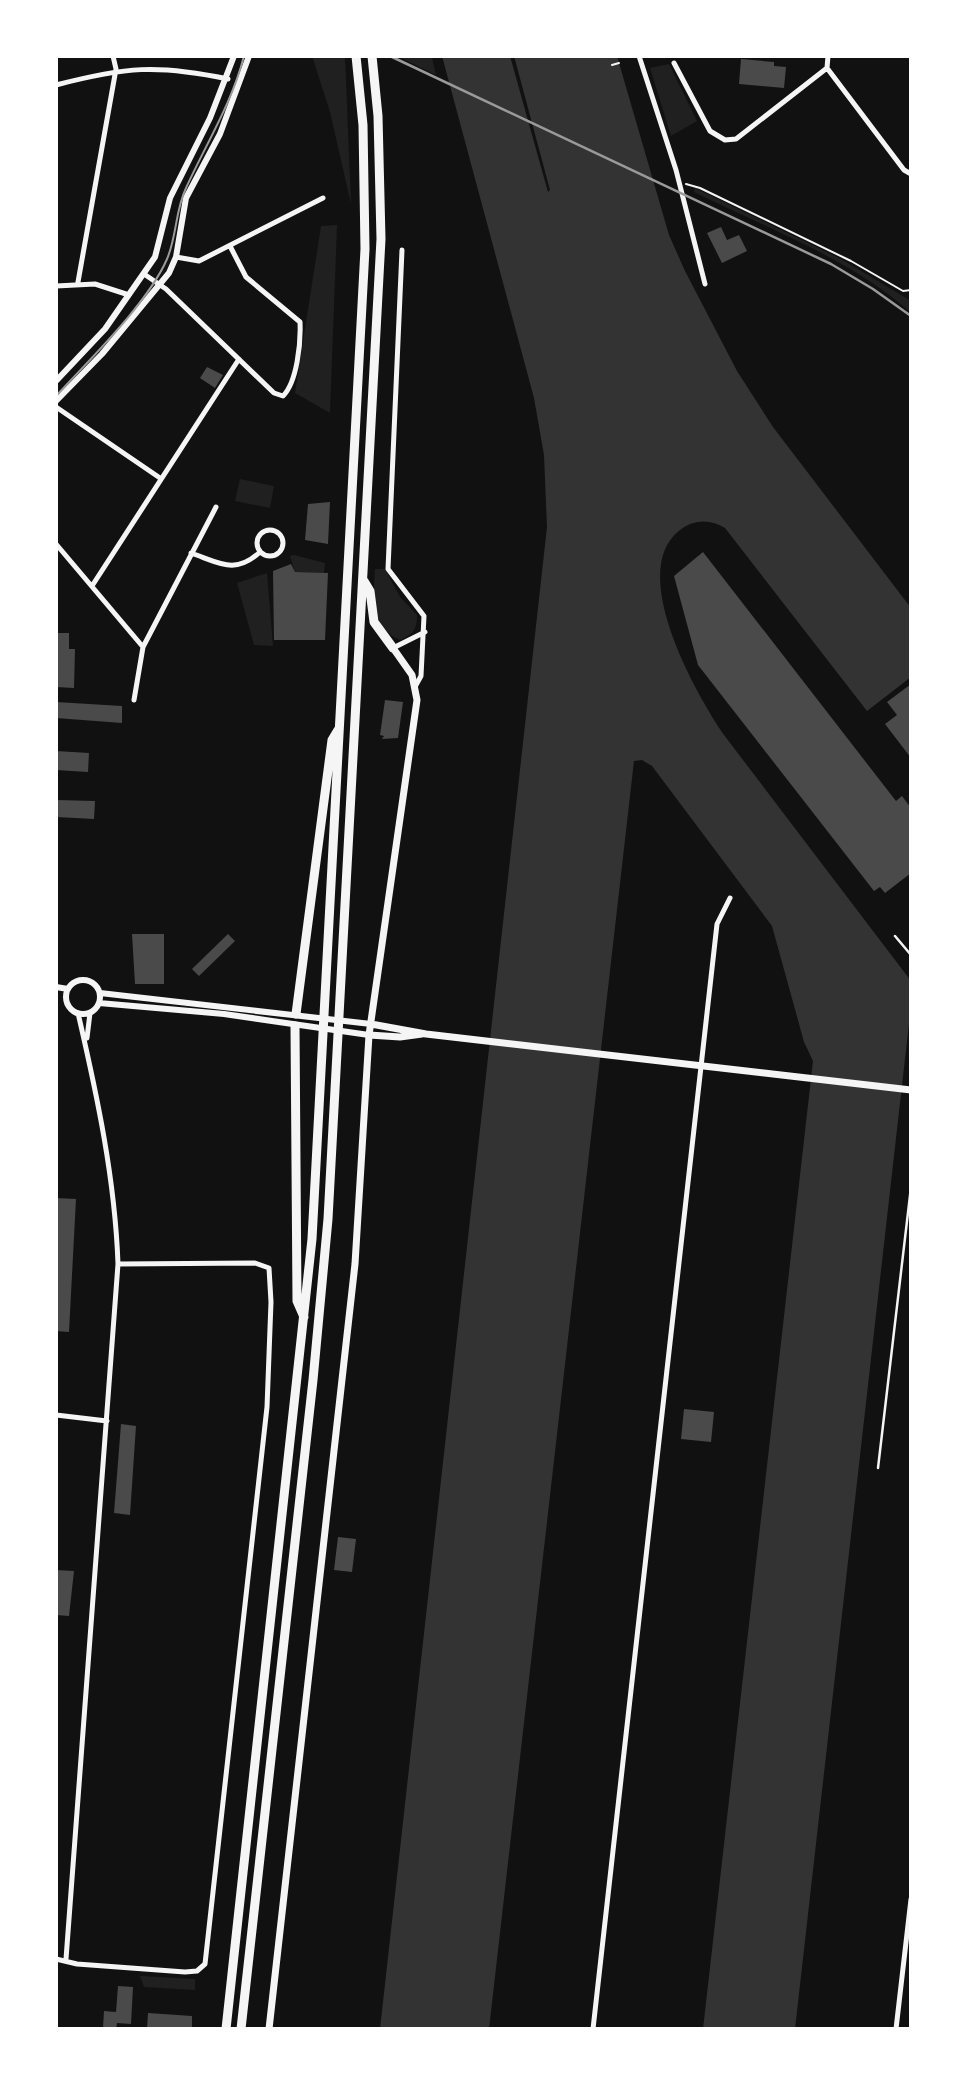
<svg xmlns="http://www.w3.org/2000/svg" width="967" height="2085" font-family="'Exo 2',sans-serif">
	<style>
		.green { fill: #202020 }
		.water { fill: #333 }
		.building { fill: #4a4a4a }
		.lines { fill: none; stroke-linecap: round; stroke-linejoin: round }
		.path { stroke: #f5f5f5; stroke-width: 2 }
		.service { stroke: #f5f5f5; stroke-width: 2.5 }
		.minor { stroke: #f5f5f5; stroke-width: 5 }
		.tertiary { stroke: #f5f5f5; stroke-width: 6 }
		.secondary { stroke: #f5f5f5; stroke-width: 7 }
		.trunk { stroke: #f5f5f5; stroke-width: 9 }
		.tram { stroke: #9a9a9a; stroke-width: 2 }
		.rail { stroke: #9a9a9a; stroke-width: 2.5 }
	</style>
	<rect width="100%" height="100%" fill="#111"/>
	<path class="green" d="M312,56H345L351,204L330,112Z
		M397,56H428L432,58L436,75Z
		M669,64L697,121L671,136L650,68Z
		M695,188L841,259L911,301V313C850,258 766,228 694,192Z
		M337,225L330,413L295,393L321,226Z
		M240,479L274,486L270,508L235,501Z
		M294,555L325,563L324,573L295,572L290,556Z
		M375,569H385L400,597L417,615C417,630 413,634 400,640C370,626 373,597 375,569Z
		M267,573L273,646L254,645L237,583Z
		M140,1976L195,1979V1990L144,1987Z"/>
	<path class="water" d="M442,56H510L548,192L550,190L514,56H617L669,235L685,271L737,371L773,427L911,608V677L867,711L725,528C711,519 694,519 680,530C626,571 696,694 724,735L911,981V1006L795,2029H703L813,1061L804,1042L772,926L652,766L642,760L634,761L489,2029H380L547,527L544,455L534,398Z"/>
	<path class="building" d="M741,59L774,62V66L786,67L784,88L739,84Z
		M721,227L727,240L739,235L747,251L722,263L707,233Z
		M207,367L223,375L215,388L200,378Z
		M330,502L328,544L305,540L308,504Z
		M703,552L896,801L902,796L911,808V873L885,893L880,887L874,891L698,665L674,576Z
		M291,564L295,572L328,573L325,640H274L273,571Z
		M56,633H69V649H75L74,688L56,687Z
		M911,684V758L885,724L897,715L887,702Z
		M385,700L403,702L398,738L382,739L384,736L380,735Z
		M56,702L122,706V723L56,718Z
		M56,751L89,753L88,772L56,770Z
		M56,800L95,801L94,819L56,817Z
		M132,934H164V984H135Z
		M228,934L235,941L199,976L192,969Z
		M56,1198L76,1199L69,1332L56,1331Z
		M684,1409L714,1412L711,1442L681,1439Z
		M121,1424L136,1426L130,1515L114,1513Z
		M338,1537L356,1539L352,1572L334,1570Z
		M56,1570L74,1571L69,1616L56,1615Z
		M118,1986L133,1987L131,2024L117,2023L116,2029L103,2028L104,2011L116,2012Z
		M148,2013L192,2016V2029H147Z"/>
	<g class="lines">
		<path class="path" d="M612,65L619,63
			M686,184L700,188L851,261L903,291L911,290"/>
		<path class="service" d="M895,936L911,955
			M878,1468L911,1187"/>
		<path class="minor" d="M639,56L676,170L705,284
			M828,56L827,68L904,170L911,174
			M674,63L710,131L725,140L736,139L827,68
			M56,85C125,67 157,64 228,79
			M402,250L388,569L424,616L421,676L416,685
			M176,257L199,261L323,198
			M144,274L166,289L274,393L283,396C297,382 301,343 300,322L246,277L230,246
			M78,282L116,69L113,56
			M56,286L95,284L129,295
			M56,407L160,478
			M257 543a13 13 0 1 1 26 0a13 13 0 1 1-26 0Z
			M56,544L143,647L134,700
			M191,553C220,563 235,575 260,552
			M92,586L239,359
			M143,647L216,507
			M393,648L425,632
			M87,1038L90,1013
			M56,1415L107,1421
			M56,1959L77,1964L185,1972L197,1971L205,1964L267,1407L271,1302L269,1268L255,1263L118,1264
			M66,1959L118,1264C115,1179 97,1095 78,1013
			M593,2029L717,924L730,898
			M896,2029L911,1899"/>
		<path class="tertiary" d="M56,381L105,329L155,257L170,198L210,118L234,56
			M56,401L102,354L169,273L176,257L186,198L220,134L249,56
			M66 997a17 17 0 1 1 34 0a17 17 0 1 1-34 0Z
			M56,987L68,989
			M100,993L371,1024
			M99,1003L224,1014L369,1035"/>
		<path class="secondary" d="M371,1024L426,1034L911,1090
			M369,1035L400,1037L422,1034
			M269,2029L355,1264L369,1035L417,700L412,675L393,648"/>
		<path class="trunk" d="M364,581L370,591L374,622L393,648
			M296,1014L332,740L338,730
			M295,1026L297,1301L304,1317
			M226,2029L312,1239L365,249L363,125L356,56
			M241,2029L313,1380L328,1219L381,239L378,116L372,56"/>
		<path class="tram" d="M56,396C89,360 148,303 167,259C177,236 175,211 186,188C206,144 232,103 244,56"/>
		<path class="rail" d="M390,56L831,264L873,289L911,316"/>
	</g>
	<rect width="967" height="2085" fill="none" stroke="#ffffff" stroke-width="116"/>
</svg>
